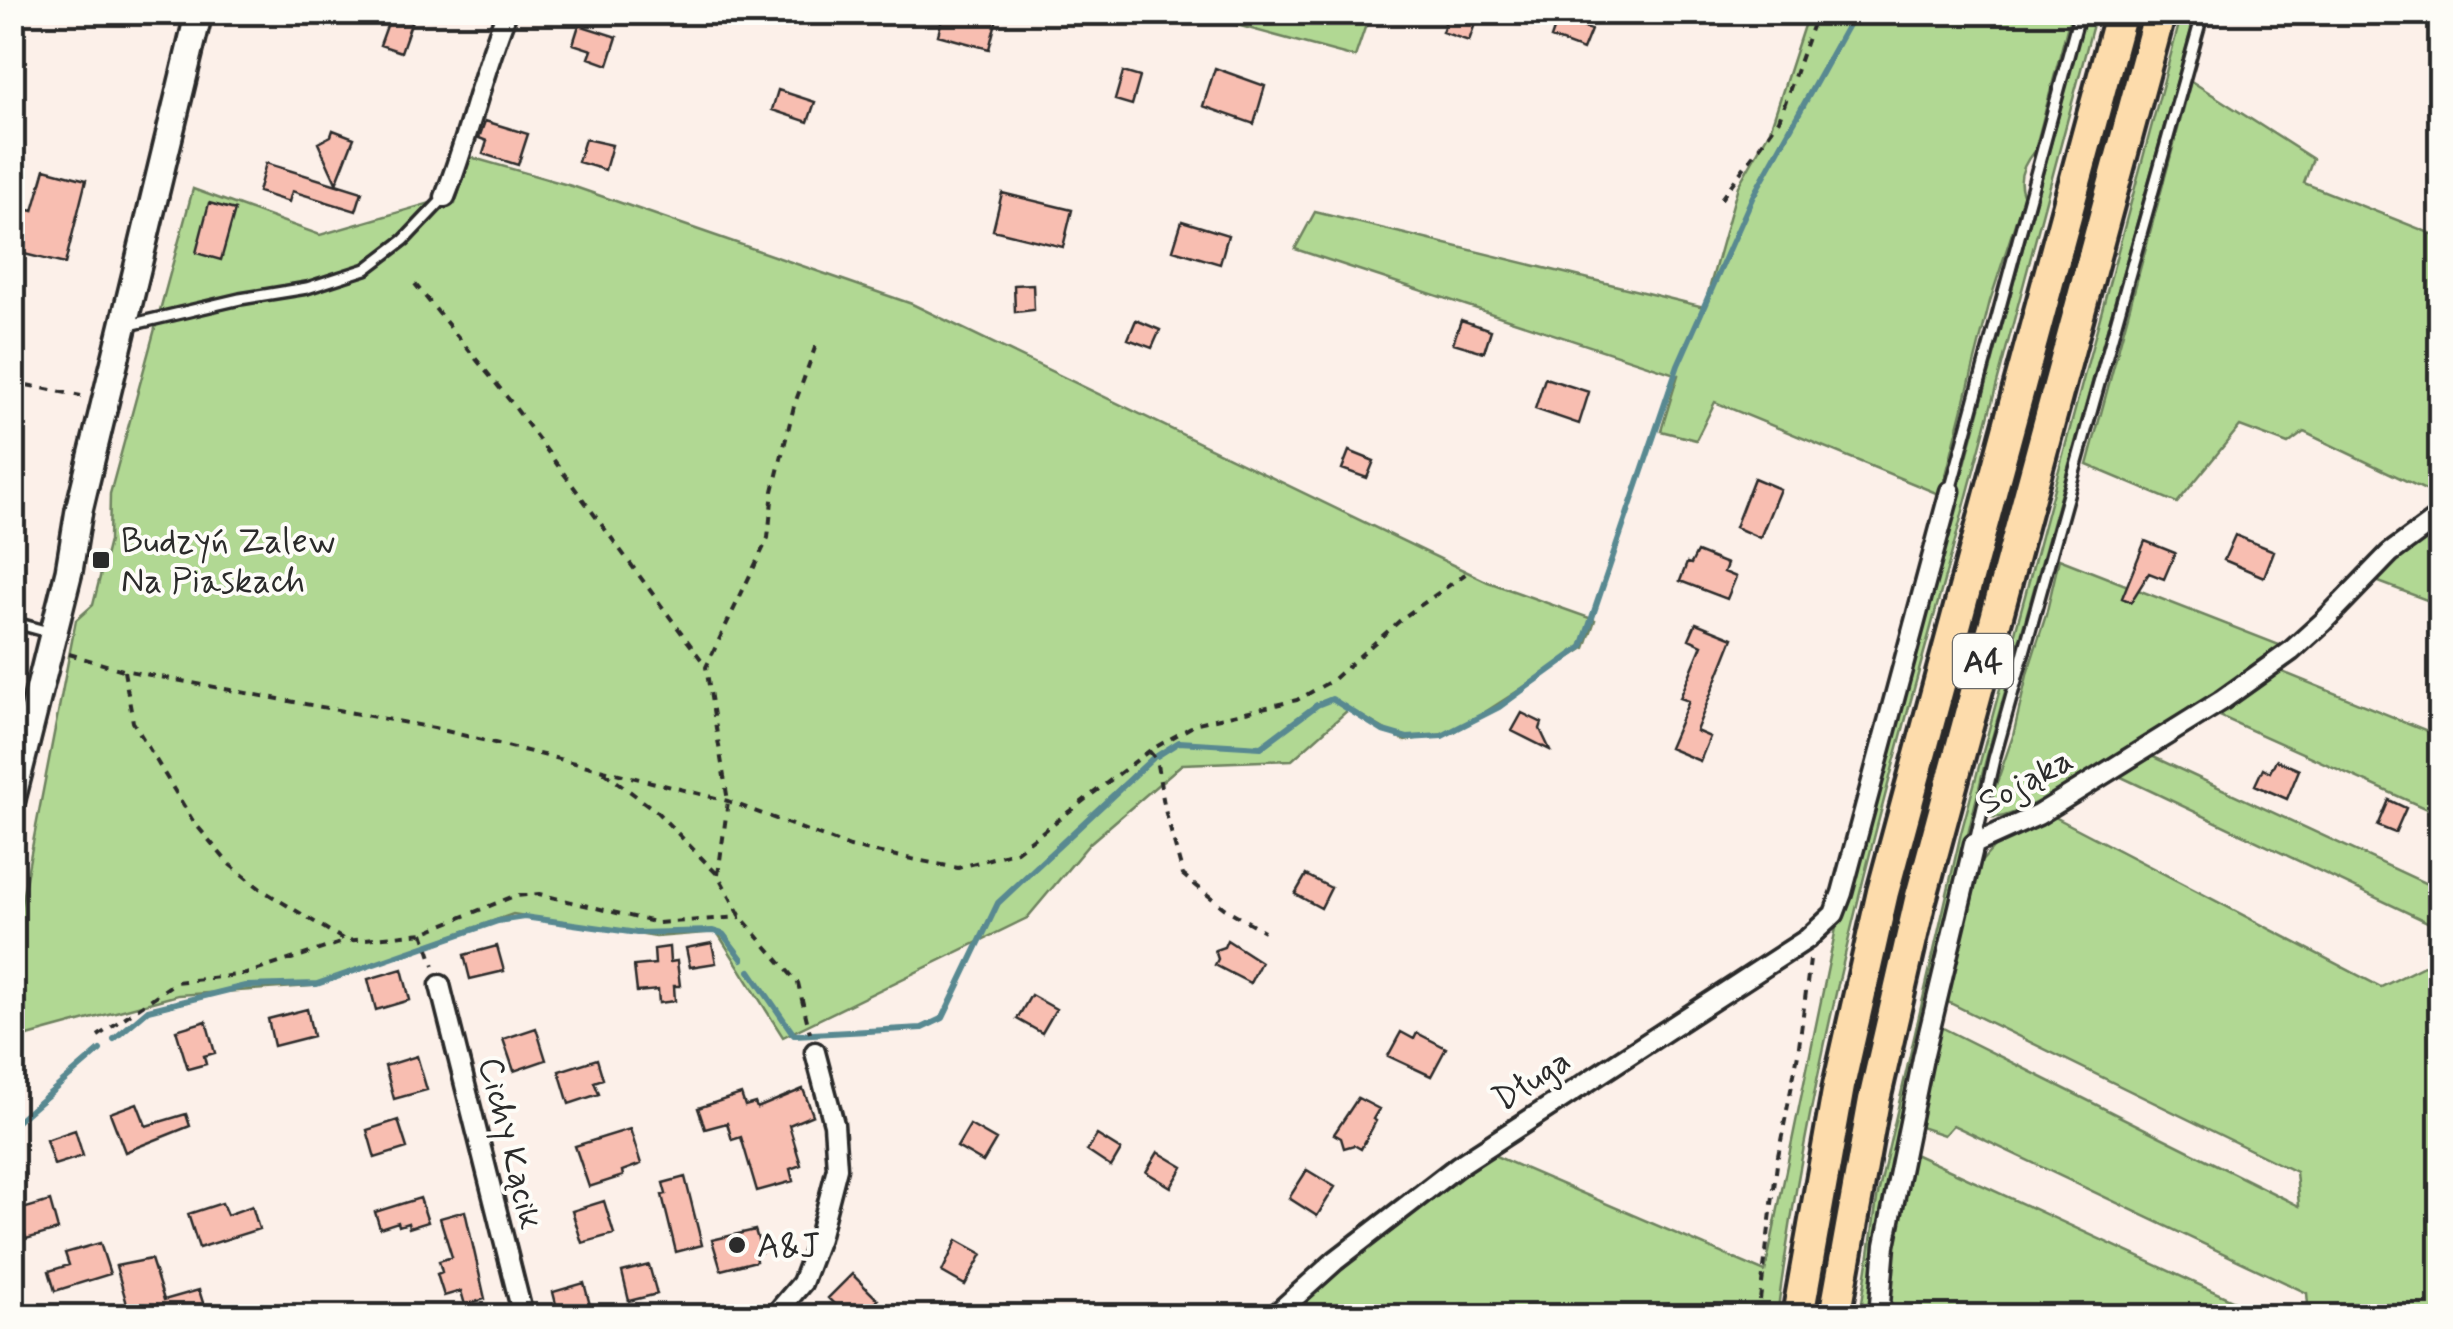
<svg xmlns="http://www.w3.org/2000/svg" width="2453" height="1329" font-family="Mynerve,sans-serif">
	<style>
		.green { fill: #b1d893; stroke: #6e825f; stroke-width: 2.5 }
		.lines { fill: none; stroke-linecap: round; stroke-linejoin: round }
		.stream { stroke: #598991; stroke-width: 6 }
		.building { fill: #f8beb1; stroke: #2b2b2b; stroke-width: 2.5 }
		.service-casing { stroke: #2b2b2b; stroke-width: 16 }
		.minor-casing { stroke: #2b2b2b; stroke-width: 25 }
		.secondary-casing { stroke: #2b2b2b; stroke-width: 32 }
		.motorway-casing { stroke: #2b2b2b; stroke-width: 38 }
		.path { stroke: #2b2b2b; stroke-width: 4; stroke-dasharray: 8 8; stroke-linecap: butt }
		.service { stroke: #fdfcf7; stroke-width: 9 }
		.minor { stroke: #fdfcf7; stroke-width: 18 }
		.secondary { stroke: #fdfcf7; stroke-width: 25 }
		.motorway { stroke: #fddcac; stroke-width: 30 }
		.poi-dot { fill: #2b2b2b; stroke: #fdfcf7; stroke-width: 4 }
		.labels { text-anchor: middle; stroke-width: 8; stroke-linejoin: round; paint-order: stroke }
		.shield { fill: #fdfcf7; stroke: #6a6a68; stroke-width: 2.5 }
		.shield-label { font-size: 32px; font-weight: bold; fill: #2b2b2b }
		.poi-label { font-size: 35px; fill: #2b2b2b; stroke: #fdfcf7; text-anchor: start }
		.street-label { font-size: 35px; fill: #2b2b2b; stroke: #fdfcf7 }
	</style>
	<rect width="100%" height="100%" fill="#fcf0e9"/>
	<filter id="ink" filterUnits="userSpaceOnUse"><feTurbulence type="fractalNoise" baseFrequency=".01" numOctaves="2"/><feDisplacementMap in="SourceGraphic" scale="20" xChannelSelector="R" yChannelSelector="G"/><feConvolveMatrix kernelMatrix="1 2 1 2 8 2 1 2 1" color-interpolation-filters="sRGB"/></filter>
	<g filter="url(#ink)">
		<path class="green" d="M1192,13L1370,12V13L1355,57Z
			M1808,13H2071L2035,150C2024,163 2016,180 2024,196L1990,301L1941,495L1715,402L1696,440L1661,431L1678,375L1295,249L1315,212L1704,307L1738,186L1770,130Z
			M2086,13H2096C2047,192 2001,373 1952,552C1882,803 1810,1057 1777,1316H1290L1394,1224L1491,1154L1765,1272L1836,928L1850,893Z
			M2182,13H2196L1985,763L1902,1111L1883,1204L1870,1316H1860L1877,1199L1961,833Z
			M2191,81L2313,159L2304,183L2440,237V497L2304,432L2288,444L2240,426L2177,503L2087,465Z
			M470,157L575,187L912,304L1488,582L1595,620L1585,648L1454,732L1405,741L1349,709L1292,760L1182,764L1090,843L1027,918L783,1037L717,932L656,937L513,914L311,986L178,995L13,1040V946L76,620L93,605L109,541L110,494L193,189L320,235L434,202L455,204Z
			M2440,521V605L2376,581Z
			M2059,559L2282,646C2245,673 2022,826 1992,817L1989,805L2013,736L2028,671L2046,615Z
			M2275,669L2440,736V815L2213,713Z
			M2147,754L2440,890V928L2115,774Z
			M2051,815L2381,987L2440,958V1316H2309L2307,1293L1953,1125L1944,1135L1917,1126L1937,1025L2299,1206L2296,1172L1942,999L1981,862L2001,839Z
			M1910,1152L2267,1316H1887L1884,1287Z"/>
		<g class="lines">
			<path class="stream" d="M1157,756L1179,742L1261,747L1317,705L1332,699L1383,731L1407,738L1442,736L1499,707L1582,647L1678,365L1753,196L1855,12
				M750,971L794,1035L922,1028L943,1018L998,903L1153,758
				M114,1039L148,1010L245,986L317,984L498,921L524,917L637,933L713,931L723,934L742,959
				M12,1126L100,1050"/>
		</g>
		<path class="building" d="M392,12H415L401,52L380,45Z
			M944,12H979L997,18L989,49L938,35Z
			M1449,12H1479L1469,41L1442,32Z
			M1558,18L1591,30L1583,50L1551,38Z
			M579,25L617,37L608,65L589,58L592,50L573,44Z
			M1215,68L1265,86L1254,124L1203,106Z
			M1123,72L1140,77L1132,105L1115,100Z
			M778,90L815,102L808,122L772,110Z
			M485,121L528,134L518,165L483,154L487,141L479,138Z
			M333,130L354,138L336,184L362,192L356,211L292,191L289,202L258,192L266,163L337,185L318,143L331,136Z
			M585,139L612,145L605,170L578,162Z
			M45,169L86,180L65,264L12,251V206L33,211Z
			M1002,193L1072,210L1063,247L993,230Z
			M209,203L235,210L221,260L196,253Z
			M1182,221L1228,235L1220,264L1173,250Z
			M1033,284L1034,310L1015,312L1014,285Z
			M1136,320L1160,330L1152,348L1128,339Z
			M1461,320L1491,330L1484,352L1453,343Z
			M1545,378L1589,392L1579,424L1535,409Z
			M1349,451L1374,461L1367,478L1342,469Z
			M1754,478L1780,489L1760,538L1735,527Z
			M2235,535L2274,551L2264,577L2224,560Z
			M2145,541L2175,553L2164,579L2149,573L2131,602L2122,598Z
			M1697,552L1727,564L1724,572L1736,577L1727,599L1680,581L1687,563L1691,564Z
			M1696,623L1733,638L1696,731L1710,737L1700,761L1669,748L1689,701L1680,698L1702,645L1689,639Z
			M1522,713L1542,723L1540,729L1550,750L1512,731Z
			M2276,760L2299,770L2287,799L2255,785L2263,768L2270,772Z
			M2389,800L2406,808L2395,833L2378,826Z
			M1306,875L1331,888L1321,908L1295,894Z
			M1227,940L1261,962L1250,983L1215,965L1218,959L1215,950L1224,947Z
			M712,943L716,963L690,967L686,948Z
			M497,946L504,971L470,979L464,955Z
			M669,947L670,962L677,961L680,986H674L675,1001L659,1003L658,990L637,992L634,966L655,964L654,949Z
			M402,969L410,1000L376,1010L368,979Z
			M1031,995L1056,1009L1042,1033L1017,1019Z
			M307,1009L313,1036L274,1046L268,1019Z
			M206,1021L215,1053L204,1056L206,1064L188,1069L176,1030Z
			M536,1028L546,1060L514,1071L503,1039Z
			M1401,1032L1414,1039L1417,1033L1446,1048L1431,1076L1388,1056Z
			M417,1056L427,1090L394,1099L385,1066Z
			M597,1059L603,1079L594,1082L599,1094L569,1104L559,1071Z
			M803,1089L813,1115L789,1125L801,1165L790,1169L793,1181L757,1191L741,1137L732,1140L727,1123L705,1129L698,1108L741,1094L745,1106L755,1103L757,1108Z
			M1358,1098L1379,1109L1373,1119L1376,1121L1361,1149L1354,1145L1344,1148L1341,1138L1334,1134Z
			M137,1103L146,1126L186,1114L190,1126L125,1152L110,1113Z
			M398,1120L407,1148L375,1158L367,1130Z
			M970,1125L996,1140L983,1162L957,1147Z
			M630,1129L641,1164L622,1171L623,1176L589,1187L575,1146Z
			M75,1130L83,1156L54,1165L46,1140Z
			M1097,1135L1121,1150L1111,1167L1087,1151Z
			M1158,1152L1183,1167L1171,1187L1146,1172Z
			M1307,1170L1335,1187L1317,1216L1289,1198Z
			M685,1177L702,1245L676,1252L662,1195L666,1194L663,1183Z
			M420,1198L428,1222L409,1228L408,1223L399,1226L398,1222L380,1228L375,1212Z
			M50,1201L58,1230L26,1239L19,1210Z
			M604,1201L614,1234L582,1243L572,1211Z
			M222,1203L227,1215L252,1206L259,1229L199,1248L188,1214Z
			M465,1211L485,1299L465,1305L461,1291L444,1296L437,1274L442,1272L439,1261L452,1257L440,1218Z
			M755,1230L762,1252L755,1254L756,1261L721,1270L712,1240Z
			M957,1240L982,1254L965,1285L942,1272Z
			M100,1243L110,1274L55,1291L49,1271L69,1265L65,1253Z
			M151,1259L164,1300L199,1290L205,1309L193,1312L194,1316H125L124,1312L129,1311L116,1266Z
			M649,1265L657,1294L629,1301L622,1272Z
			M852,1274L878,1300L861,1316H846L828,1298Z
			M584,1283L593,1316H559L553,1292Z"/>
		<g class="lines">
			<g class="service-casing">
				<path id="service" d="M125,326L240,299L307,288L366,269L404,240L445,197
					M1950,491L2080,12
					M12,622L52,633
					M1975,842L1994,759L2203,12"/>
			</g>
			<g class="minor-casing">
				<path id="minor" d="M445,197C469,136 482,73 507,12
					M440,985L523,1316
					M774,1316L802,1283L819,1238L837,1168L834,1124L815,1052
					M1274,1316L1335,1261L1458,1166L1807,939L1834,914L1842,893L1950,491
					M1879,1316L1885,1245L1923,1058L1974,844L2038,815L2221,701L2291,651L2323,622L2390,553L2440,516"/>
			</g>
			<g class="secondary-casing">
				<path id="secondary" d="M12,799L69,571L79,510L199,12"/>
			</g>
			<g class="motorway-casing">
				<path id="motorway" d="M1798,1316L1839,1086L1883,892L2121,12
					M1835,1316L1874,1100L1920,900L2160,12"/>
			</g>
			<path class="path" d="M1721,199L1779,120L1817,12
				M415,284L511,402L706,666
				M12,382L81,396
				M69,654L123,670L434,728L728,801L850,847L958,868L1017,851L1149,751L1198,723L1297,700L1331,681L1404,617L1471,570
				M124,671L133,722L193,821L229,864L262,890L346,941L423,933L514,896L539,894L658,923L741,917
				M1149,751L1156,759L1165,810L1183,875L1224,908L1264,931
				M604,772L656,811L718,875L741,917L798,983L810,1033
				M718,875L728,801L706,667L768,538L773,491L794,406L816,345
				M423,933L434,966
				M98,1036L176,982L246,974L346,941
				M1758,1316L1778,1156L1798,1054L1810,960"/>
			<use href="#service" class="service"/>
			<use href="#minor" class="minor"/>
			<use href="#secondary" class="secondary"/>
			<use href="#motorway" class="motorway"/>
		</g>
	</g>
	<g class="poi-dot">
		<rect x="91" y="550" width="20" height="20" rx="5"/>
		<circle cx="737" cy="1245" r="10"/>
	</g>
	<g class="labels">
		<rect class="shield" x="1953" y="634" width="60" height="54" rx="8"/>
		<g class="shield-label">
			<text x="1983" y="672">A4</text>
		</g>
		<g class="poi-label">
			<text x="121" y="552">Budzyń Zalew<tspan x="121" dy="40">Na Piaskach</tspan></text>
			<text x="757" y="1257">A&amp;J</text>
		</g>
		<g class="street-label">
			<text transform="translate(2025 780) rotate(-29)" y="12">Sojąka</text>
			<text transform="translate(1531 1079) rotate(-33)" y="12">Długa</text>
			<text transform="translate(512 1143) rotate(76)" y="12">Cichy Kącik</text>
		</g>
	</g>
	<rect width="2453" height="1329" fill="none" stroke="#fdfcf7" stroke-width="50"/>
	<rect x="25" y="25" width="2403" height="1279" fill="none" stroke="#2b2b2b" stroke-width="4" filter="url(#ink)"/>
</svg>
